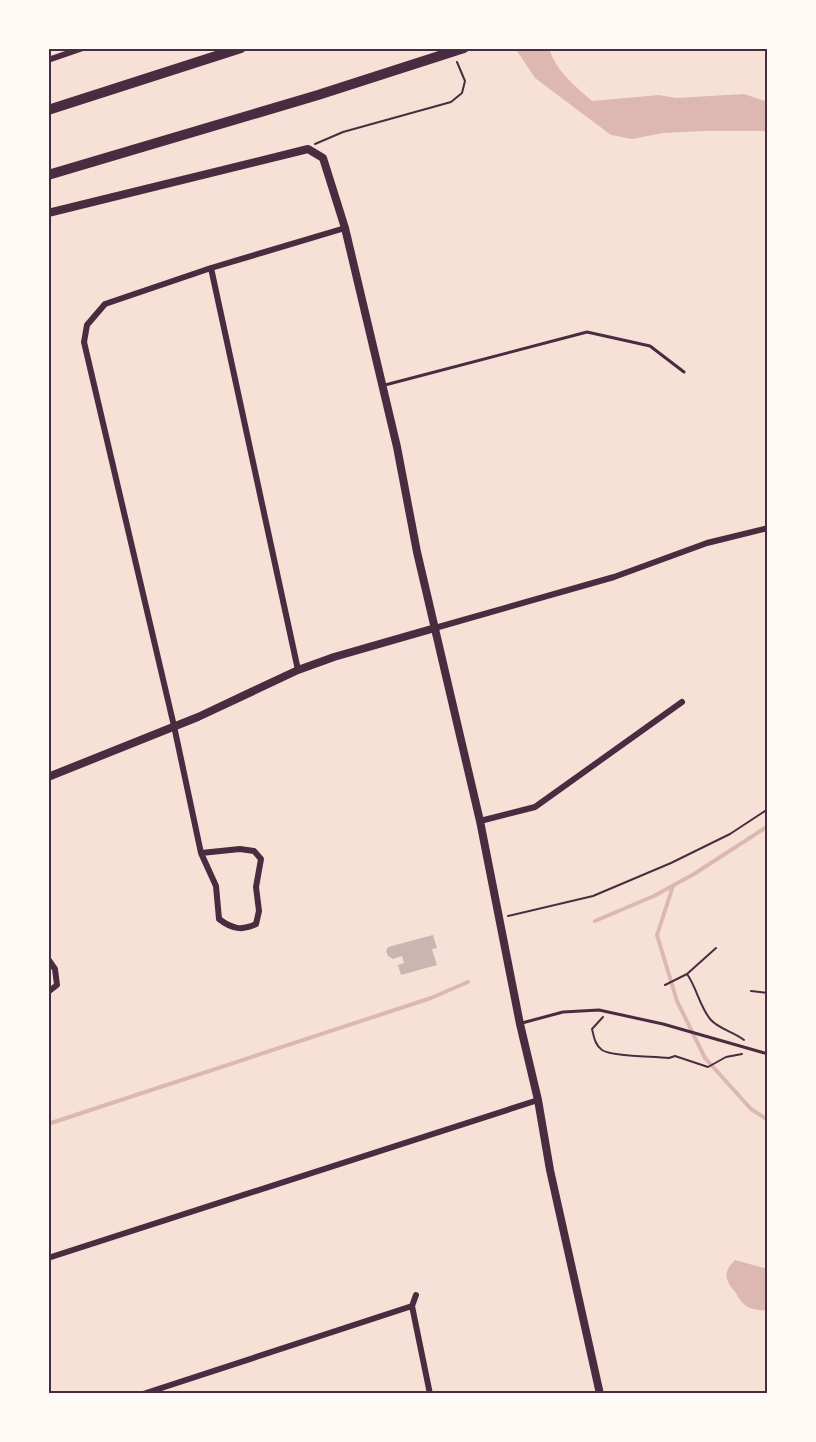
<svg xmlns="http://www.w3.org/2000/svg" width="816" height="1442" font-family="Lato,sans-serif">
	<style>
		.water { fill: #dcb8b0 }
		.lines { fill: none; stroke-linecap: round; stroke-linejoin: round }
		.stream { stroke: #dcb8b0; stroke-width: 4 }
		.building { fill: #ccb4b1 }
		.path { stroke: #4a2c40; stroke-width: 2 }
		.service { stroke: #4a2c40; stroke-width: 3 }
		.minor { stroke: #4a2c40; stroke-width: 6 }
		.tertiary { stroke: #4a2c40; stroke-width: 8 }
		.motorway { stroke: #4a2c40; stroke-width: 10 }
		.neatline { fill: none; stroke: #4a2c40; stroke-width: 2 }
	</style>
	<rect width="100%" height="100%" fill="#f7e1d7"/>
	<path class="water" d="M515,48H549C556,71 574,85 592,101L659,95L676,98L744,94L768,102V131H703L663,133L632,139L611,135L535,78Z
		M735,1260L768,1269V1311C760,1310 751,1310 745,1305C741,1302 738,1297 736,1293C725,1280 722,1273 735,1260Z"/>
	<g class="lines">
		<path class="stream" d="M673,886L657,935L677,1001L705,1058L751,1109L768,1120
			M595,921L654,896L694,874L768,826
			M48,1124L431,998L468,982"/>
	</g>
	<path class="building" d="M433,935L437,948L432,949L437,965L401,975L398,965L404,963L402,956L393,959L388,956L386,951L388,947Z"/>
	<g class="lines">
		<path class="path" d="M315,144L343,132L451,102L462,93L465,81L457,62
			M508,916L593,896L671,863L730,834L768,809
			M716,948L687,974C697,988 700,1008 711,1020C719,1029 734,1032 744,1040
			M665,985L687,974
			M751,991L768,993
			M603,1017L592,1029C594,1037 595,1045 602,1050C613,1057 653,1056 669,1058L675,1056L708,1067L726,1057L742,1054"/>
		<path class="service" d="M385,385L587,332L650,346L684,372
			M522,1023L563,1012L599,1010L663,1024L768,1054"/>
		<path class="minor" d="M48,60L83,48
			M211,268L298,670
			M435,628L614,577L707,543L768,528
			M480,821L535,807L682,702
			M201,853L240,849L254,851L261,859L256,887L259,911L256,924C242,931 232,929 219,919L216,886L201,853L174,726L84,342L87,325L105,304L211,268L345,228
			M48,959L55,969L57,985L48,992
			M48,1258L538,1100
			M412,1306L430,1394
			M143,1394L412,1306L416,1295"/>
		<path class="tertiary" d="M48,213L308,149L323,158L345,228L397,447L417,552L480,821L520,1024L538,1100L550,1170L600,1394
			M48,777L198,717L298,670L334,657L435,628"/>
		<path class="motorway" d="M48,110L241,48
			M48,175L318,95L464,48"/>
	</g>
	<rect width="816" height="1442" fill="none" stroke="#fffaf5" stroke-width="99"/>
	<rect x="50" y="50" width="716" height="1342" class="neatline"/>
</svg>
